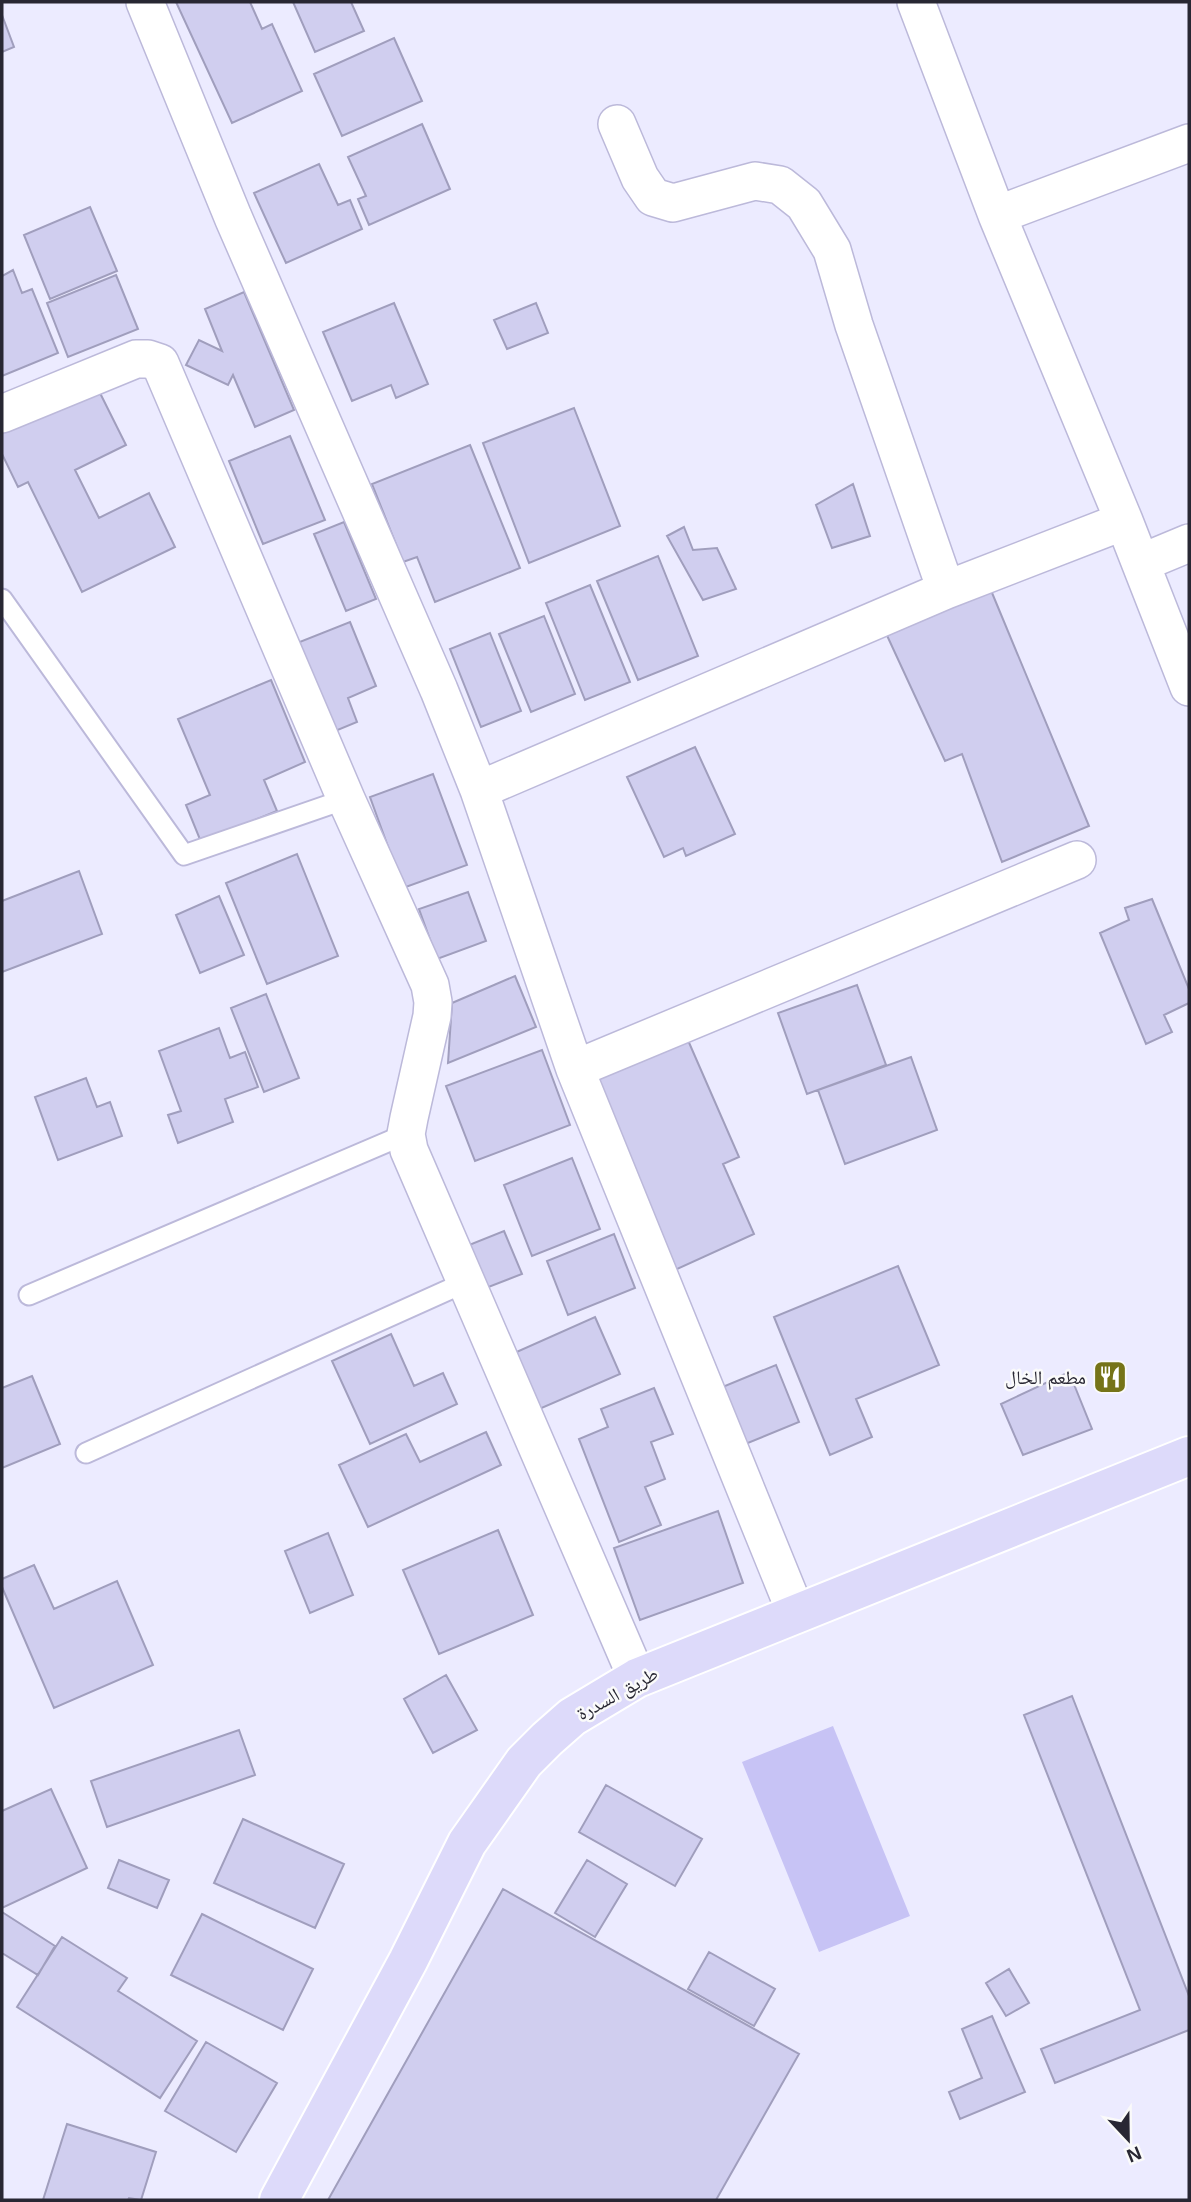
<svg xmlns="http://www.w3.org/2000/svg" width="1191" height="2202" font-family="Helvetica,'Noto Naskh Arabic',sans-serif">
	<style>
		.green { fill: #c7c3f5 }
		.building { fill: #d0ceef; stroke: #a09ebd; stroke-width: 2 }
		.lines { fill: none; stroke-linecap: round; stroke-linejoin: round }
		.lane-casing { stroke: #bcb9da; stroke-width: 23 }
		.street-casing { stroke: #bcb9da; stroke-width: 40 }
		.primary-casing { stroke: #fff; stroke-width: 42 }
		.lane { stroke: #fff; stroke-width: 19 }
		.street { stroke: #fff; stroke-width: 37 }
		.primary { stroke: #dddafa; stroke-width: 38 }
		.labels { text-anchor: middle; stroke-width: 5; stroke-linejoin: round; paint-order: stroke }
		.poi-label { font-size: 19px; fill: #282733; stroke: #fafafa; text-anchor: end }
		.street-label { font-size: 19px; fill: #282733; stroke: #fafafa }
	</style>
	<rect width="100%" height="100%" fill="#ecebff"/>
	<path class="green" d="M833,1726L910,1916L819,1952L742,1762Z"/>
	<path class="building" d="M176,2H250L262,29L272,24L302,91L232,123Z
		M293,2H351L364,31L315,52Z
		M2,15L14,47L2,52Z
		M394,38L422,101L342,136L314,74Z
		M422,124L450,189L369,225L358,199L366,196L348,157Z
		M319,164L338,205L350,200L362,229L286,263L254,193Z
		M90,207L117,271L50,299L24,235Z
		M13,270L22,293L32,289L58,353L2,376V276Z
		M116,275L138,329L68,357L47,303Z
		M244,292L294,410L255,427L233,375L228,385L186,365L199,340L222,351L205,309Z
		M394,303L428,384L396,398L391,385L352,401L323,332Z
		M536,303L548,333L507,349L494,320Z
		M96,385L126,445L75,470L99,518L149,493L175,547L82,592L28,482L18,487L2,454V432Z
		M574,408L620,526L529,563L483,443Z
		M290,436L325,520L263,544L229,461Z
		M470,445L520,568L435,602L417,557L403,562L372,484Z
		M853,484L870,536L832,548L816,505Z
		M344,522L376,599L346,611L314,534Z
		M684,527L693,550L717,548L736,589L703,600L667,536Z
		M658,556L698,656L638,680L597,581Z
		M590,585L630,682L585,700L546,603Z
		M990,588L1089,826L1002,862L962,754L945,761L884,629Z
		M544,616L575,694L531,712L499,634Z
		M350,622L376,686L348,698L357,722L328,734L292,645Z
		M490,633L521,711L481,727L450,649Z
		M271,680L305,762L264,780L277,811L201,842L186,805L210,795L178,719Z
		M695,747L735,834L686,856L683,848L664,857L627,777Z
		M433,774L467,865L403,888L370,797Z
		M297,854L338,956L267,984L226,883Z
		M79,871L102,934L2,972V901Z
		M468,892L486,941L437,959L419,909Z
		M219,896L244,955L200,973L176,915Z
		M1152,899L1189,989V1003L1164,1015L1172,1032L1146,1044L1100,933L1129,920L1125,908Z
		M515,976L536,1027L448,1063L452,1003Z
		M857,985L886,1065L807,1094L778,1013Z
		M266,994L299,1078L264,1092L231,1008Z
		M219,1028L230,1058L245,1052L258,1087L225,1099L233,1122L178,1143L168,1115L181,1111L159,1051Z
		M687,1038L739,1157L723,1164L754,1234L675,1270L592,1080Z
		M542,1050L570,1125L475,1161L446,1086Z
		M911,1057L937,1130L845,1164L818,1090Z
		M86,1078L97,1107L110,1102L122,1136L58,1160L35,1097Z
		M572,1158L600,1229L532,1256L504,1185Z
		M504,1231L522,1274L486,1288L469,1245Z
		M614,1234L635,1288L568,1315L547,1261Z
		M898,1266L939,1365L856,1399L872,1437L830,1455L774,1317Z
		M595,1317L620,1374L537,1410L512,1354Z
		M391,1334L414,1386L443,1373L457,1404L370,1444L332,1361Z
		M776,1365L799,1422L743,1445L720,1388Z
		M1069,1372L1092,1429L1023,1455L1001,1404Z
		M32,1376L60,1444L2,1468V1388Z
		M654,1388L673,1434L651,1442L665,1479L645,1487L661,1525L619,1542L579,1439L608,1427L601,1409Z
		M486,1432L501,1465L368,1527L339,1465L406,1434L420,1462Z
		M718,1511L743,1583L640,1620L614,1548Z
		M498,1530L533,1615L439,1654L403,1570Z
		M328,1533L353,1595L310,1613L285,1551Z
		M34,1565L54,1609L117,1581L153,1665L54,1708L2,1587V1579Z
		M446,1675L477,1730L433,1753L404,1699Z
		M1072,1696L1189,1996V2030L1055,2083L1041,2049L1140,2010L1024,1715Z
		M239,1730L255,1775L107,1827L91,1781Z
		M606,1785L702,1839L675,1886L579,1832Z
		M51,1789L87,1868L2,1908V1811Z
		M243,1819L344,1864L315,1928L214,1883Z
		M119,1860L169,1880L157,1908L108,1888Z
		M587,1860L627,1884L595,1937L555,1913Z
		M503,1889L799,2054L716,2200H328Z
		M2,1912L55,1946L38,1975L2,1953Z
		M202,1914L313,1969L283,2030L171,1975Z
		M62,1937L127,1978L118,1991L197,2041L160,2098L17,2007Z
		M709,1952L775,1989L754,2026L688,1989Z
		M1009,1969L1029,2003L1006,2016L986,1983Z
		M992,2016L1025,2092L960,2119L949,2092L982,2078L962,2029Z
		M206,2042L277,2083L236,2152L165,2111Z
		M67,2124L156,2152L141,2200L129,2198L128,2200H43Z"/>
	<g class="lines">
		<g class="lane-casing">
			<path id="lane" d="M2,599L184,855L346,799
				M29,1295L406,1134
				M86,1453L466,1282"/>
		</g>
		<g class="street-casing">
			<path id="street" d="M145,2L233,217L439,690L479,790L575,1069L796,1613
				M916,2L997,215L1124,521L1189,687
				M617,124L640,178L653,197L673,203L755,181L780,185L804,204L832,250L854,325L946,590
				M997,215L1189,143
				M2,414L136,359H148L160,363L346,799L430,985L433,1002L432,1016L409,1118L406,1134L409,1150L637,1678
				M1141,563L1189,543
				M479,790L946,590L1124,521
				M575,1069L1077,860"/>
		</g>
		<g class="primary-casing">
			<path id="primary" d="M279,2200L408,1961L467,1843L524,1762L547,1739L572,1717L637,1678L1189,1456"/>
		</g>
		<use href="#lane" class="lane"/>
		<use href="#street" class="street"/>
		<use href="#primary" class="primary"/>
	</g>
	<defs>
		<g id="restaurant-square" transform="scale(1.75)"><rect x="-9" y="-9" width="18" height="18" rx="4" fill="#767418" stroke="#fafafa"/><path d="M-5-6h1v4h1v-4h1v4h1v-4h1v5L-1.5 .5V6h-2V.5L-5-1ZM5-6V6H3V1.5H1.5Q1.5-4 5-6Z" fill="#fff"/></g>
	</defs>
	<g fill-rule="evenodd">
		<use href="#restaurant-square" x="1110" y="1377"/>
	</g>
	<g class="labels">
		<g class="poi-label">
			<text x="1086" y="1384">مطعم الخال</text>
		</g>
		<g class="street-label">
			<text transform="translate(617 1693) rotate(-29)" y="7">طريق السدرة</text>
		</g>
	</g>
	<rect width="1191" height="2202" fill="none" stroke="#282733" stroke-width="7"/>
	<g transform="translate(1128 2139) rotate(158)" stroke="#fafafa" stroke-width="5" paint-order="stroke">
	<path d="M0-5L12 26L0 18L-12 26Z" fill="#282733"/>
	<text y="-10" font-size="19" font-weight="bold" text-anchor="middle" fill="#282733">N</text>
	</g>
</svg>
